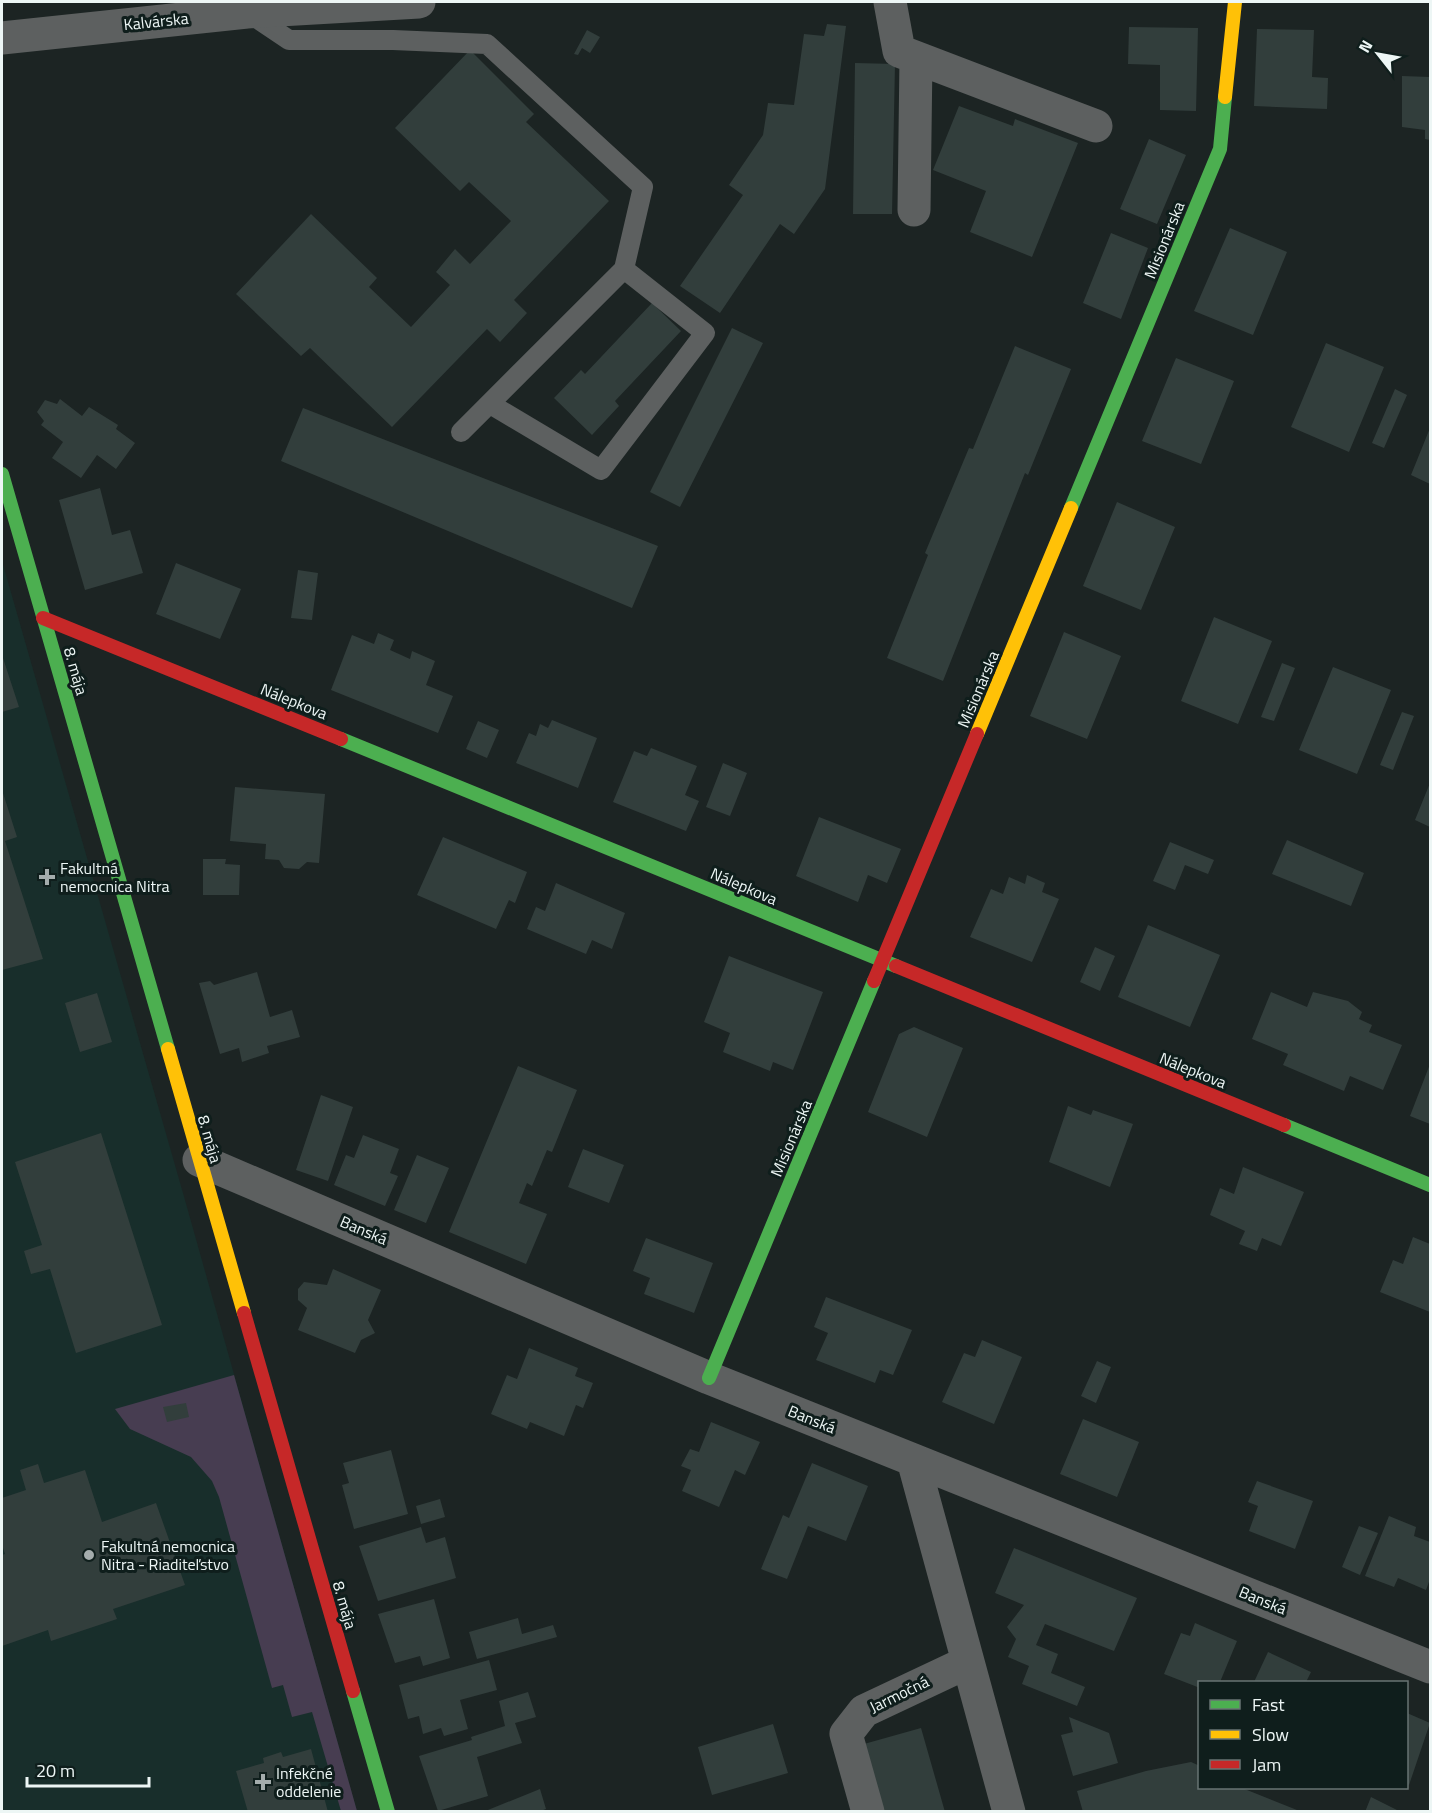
<svg xmlns="http://www.w3.org/2000/svg" width="1432" height="1813" font-family="'Titillium Web',sans-serif">
	<style>
		.built { fill: #182e2b }
		.green { fill: #473d51 }
		.building { fill: #323e3c }
		.lines { fill: none; stroke-linecap: round; stroke-linejoin: round }
		.lane { stroke: #5d6060; stroke-width: 20 }
		.street { stroke: #5d6060; stroke-width: 33 }
		.fast { stroke: #4caf50; stroke-width: 14 }
		.slow { stroke: #ffc107; stroke-width: 14 }
		.jam { stroke: #c62828; stroke-width: 14 }
		.poi-dot { fill: #a4acac; stroke: #0f1e1c; stroke-width: 2 }
		.labels { text-anchor: middle; stroke-width: 6; stroke-linejoin: round; paint-order: stroke }
		.street-label { font-size: 16px; fill: #edf6f5; stroke: #0f1e1c }
		.poi-label { font-size: 16px; fill: #edf6f5; stroke: #0f1e1c; text-anchor: start }
	</style>
	<rect width="100%" height="100%" fill="#1c2423"/>
	<path class="built" d="M2,561L183,1193L357,1811H2Z"/>
	<path class="green" d="M234,1375L357,1811H341L312,1712L292,1717L283,1685L272,1688L219,1497L212,1481L191,1457L130,1429L115,1409Z"/>
	<path class="building" d="M827,24L846,26L825,189L794,234L780,224L720,313L680,286L743,195L729,185L763,135L768,103L794,105L804,34L824,36Z
		M1129,27L1198,28L1196,111L1160,110V65L1128,64Z
		M1257,29L1314,30L1312,77L1328,78L1327,109L1254,106Z
		M587,30L600,37L590,53L582,48L578,55L574,54Z
		M470,50L534,114L526,122L609,201L514,300L527,313L500,342L487,329L392,427L310,348L301,356L236,294L311,214L377,278L369,287L411,327L450,285L436,272L455,249L470,264L511,221L469,182L460,191L395,128Z
		M855,63L895,64L892,214H853Z
		M1402,76L1430,77V140L1425,139V130L1402,127Z
		M959,106L1013,126L1015,119L1078,143L1032,257L970,232L986,191L933,170Z
		M1149,139L1186,155L1157,224L1120,209Z
		M1230,228L1287,252L1253,335L1194,311Z
		M1111,233L1148,248L1121,319L1083,303Z
		M652,303L681,331L615,401L619,406L592,435L554,398L581,370L585,374Z
		M732,328L763,343L680,507L650,492Z
		M1326,343L1384,367L1349,452L1291,427Z
		M1015,346L1071,369L1028,475L1025,473L943,681L887,658L928,555L925,553L969,448L973,449Z
		M1176,358L1234,381L1201,464L1142,441Z
		M1395,389L1407,395L1384,448L1372,443Z
		M60,399L82,416L89,407L118,425L116,429L135,443L116,469L97,455L81,478L52,458L63,442L41,425L44,421L37,412L45,400L57,404Z
		M303,408L658,546L632,608L281,461Z
		M1430,428V484L1411,475Z
		M100,488L112,535L130,530L143,573L85,590L59,500Z
		M1117,502L1175,527L1141,610L1083,586Z
		M176,563L241,589L220,639L156,614Z
		M298,570L318,573L312,620L291,618Z
		M1214,617L1272,641L1238,724L1181,701Z
		M1064,632L1121,656L1087,739L1030,716Z
		M378,633L394,640L390,650L410,659L412,651L435,661L426,685L453,696L438,733L331,690L352,635L374,644Z
		M2,655L19,707L2,712Z
		M1282,663L1295,668L1274,721L1261,717Z
		M1333,667L1391,690L1357,774L1299,750Z
		M1402,712L1414,716L1393,770L1380,765Z
		M552,720L597,738L578,788L516,763L529,733L536,736L540,724L548,728Z
		M478,721L499,730L487,758L466,749Z
		M651,748L697,766L685,795L699,801L686,831L613,802L634,751L647,756Z
		M723,763L747,773L730,816L706,807Z
		M1430,783V827L1415,820Z
		M235,787L325,794L319,863L307,862L299,869L284,868L279,860L265,859L266,844L230,841Z
		M2,790L17,837L5,841L43,959L2,970Z
		M819,817L901,849L887,883L868,875L858,902L796,876Z
		M443,837L527,872L515,903L509,900L496,929L417,895Z
		M1287,840L1364,873L1351,906L1272,874Z
		M1170,842L1214,860L1208,874L1185,865L1175,890L1153,881Z
		M203,859H226L225,864L240,865L239,895H203Z
		M1027,875L1045,883L1042,892L1059,899L1032,962L970,937L991,889L1003,894L1009,877L1025,884Z
		M556,883L625,913L612,949L592,940L586,954L527,929L536,907L545,911Z
		M1148,925L1220,955L1190,1027L1118,997Z
		M1095,947L1115,956L1100,991L1080,982Z
		M729,956L823,992L793,1070L773,1062L770,1071L723,1052L730,1033L704,1022Z
		M257,972L270,1017L292,1010L300,1037L267,1046L269,1053L242,1062L239,1048L220,1054L199,983L210,981L214,985Z
		M1271,992L1307,1007L1313,992L1348,1001L1362,1012L1359,1019L1372,1025L1369,1032L1402,1045L1383,1090L1350,1076L1344,1091L1283,1065L1288,1054L1252,1039Z
		M97,993L112,1042L80,1052L65,1003Z
		M914,1027L963,1048L927,1137L868,1112L899,1034Z
		M1430,1064V1124L1410,1116Z
		M518,1066L577,1090L552,1152L547,1150L532,1186L527,1183L519,1203L547,1214L526,1264L449,1232Z
		M321,1095L353,1107L328,1181L296,1170Z
		M1068,1106L1091,1115L1093,1110L1133,1124L1110,1187L1049,1162Z
		M101,1133L162,1325L76,1353L50,1269L31,1274L24,1251L42,1245L15,1162Z
		M363,1135L399,1149L390,1173L398,1176L385,1206L334,1185L346,1155L354,1158Z
		M583,1149L624,1165L609,1203L568,1187Z
		M417,1155L449,1168L426,1223L394,1210Z
		M1243,1167L1304,1192L1281,1246L1262,1238L1257,1251L1239,1244L1245,1231L1210,1215L1220,1188L1234,1194Z
		M1413,1237L1430,1244V1312L1380,1292L1393,1260L1403,1264Z
		M646,1238L713,1263L694,1313L644,1294L650,1278L633,1271Z
		M333,1269L381,1290L368,1320L375,1333L361,1340L355,1353L298,1330L307,1308L298,1300V1289L304,1282L327,1285Z
		M826,1297L912,1330L893,1375L880,1370L875,1383L816,1360L828,1333L814,1327Z
		M982,1340L1022,1357L994,1424L942,1402L964,1353L975,1357Z
		M529,1348L578,1368L575,1376L593,1383L583,1408L576,1405L564,1436L530,1422L527,1429L491,1414L507,1375L517,1379Z
		M1097,1361L1111,1367L1096,1403L1081,1396Z
		M186,1403L189,1417L167,1422L163,1407Z
		M1083,1419L1139,1442L1117,1497L1060,1474Z
		M711,1422L760,1442L745,1475L735,1470L719,1507L682,1491L691,1470L681,1466L690,1449L699,1452Z
		M391,1450L408,1514L354,1529L342,1485L349,1483L343,1463Z
		M812,1463L868,1486L846,1541L808,1526L787,1579L761,1569L783,1515L789,1518Z
		M38,1464L44,1483L85,1470L102,1522L156,1503L185,1585L113,1609L117,1619L51,1641L48,1630L2,1646V1555L5,1554L2,1545V1498L26,1490L20,1470Z
		M1257,1481L1313,1501L1295,1549L1249,1531L1258,1506L1248,1502Z
		M440,1499L445,1517L421,1524L416,1506Z
		M1389,1516L1416,1527L1414,1536L1430,1542V1579L1426,1590L1398,1578L1394,1587L1365,1576Z
		M1359,1526L1378,1533L1360,1575L1342,1567Z
		M421,1527L426,1543L445,1537L456,1578L378,1601L359,1546Z
		M1014,1548L1137,1598L1114,1651L1045,1624L1036,1645L1058,1654L1051,1673L1085,1687L1077,1706L1022,1684L1029,1666L1008,1657L1016,1639L1007,1627L1024,1605L995,1593Z
		M434,1599L450,1658L423,1666L420,1656L395,1663L378,1614Z
		M518,1618L522,1634L553,1625L557,1637L477,1659L469,1632Z
		M1195,1623L1237,1641L1220,1682H1200V1688L1164,1674L1181,1633L1190,1636Z
		M1268,1652L1311,1672L1306,1682H1254Z
		M489,1660L497,1690L460,1700L468,1729L444,1736L441,1728L423,1734L419,1716L408,1719L399,1685Z
		M528,1692L536,1717L515,1723L522,1743L477,1757L488,1796L438,1811L419,1756L472,1740L471,1737L505,1726L499,1701Z
		M1407,1713L1430,1723L1409,1785L1407,1784Z
		M1069,1717L1109,1733L1118,1763L1073,1776L1061,1735L1073,1732Z
		M773,1724L788,1773L712,1795L698,1747Z
		M921,1728L945,1812H883L864,1744Z
		M311,1749L328,1812H248L236,1771L264,1763L263,1758L281,1752L283,1757Z
		M1191,1762L1200,1766V1788H1242L1302,1812H1083L1077,1791L1146,1771Z
		M540,1789L546,1809L538,1812H483Z
		M1371,1797L1401,1812H1365Z"/>
	<g class="lines">
		<path class="lane" d="M249,13L289,40H393L487,44L643,187L624,269L461,432
			M490,404L601,470L705,333L624,269"/>
		<path class="street" d="M890,2L899,51L1096,126
			M2,38L247,12L419,2
			M914,210L916,58
			M199,1160L709,1378L1430,1667
			M913,1460L1009,1812
			M868,1812L846,1734L864,1711L968,1662"/>
		<path class="fast" d="M2,474L168,1049
			M1071,508L1220,149L1225,97
			M341,739L896,966
			M1284,1125L1430,1185
			M709,1378L874,981
			M353,1691L388,1812"/>
		<path class="slow" d="M1225,97L1235,2
			M977,734L1071,508
			M168,1049L244,1313"/>
		<path class="jam" d="M43,618L341,739
			M896,966L1284,1125
			M874,981L977,734
			M244,1313L353,1691"/>
	</g>
	<g class="poi-dot">
		<path d="M44 868h6v6h6v6h-6v6h-6v-6h-6v-6h6z"/>
		<circle cx="89" cy="1555" r="6"/>
		<path d="M260 1773h6v6h6v6h-6v6h-6v-6h-6v-6h6z"/>
	</g>
	<g class="labels">
		<g class="street-label">
			<text transform="translate(156 21) rotate(-6)" y="6">Kalvárska</text>
			<text transform="translate(1164 240) rotate(-68)" y="6">Misionárska</text>
			<text transform="translate(76 671) rotate(74)" y="6">8. mája</text>
			<text transform="translate(978 689) rotate(-67)" y="6">Misionárska</text>
			<text transform="translate(294 701) rotate(22)" y="6">Nálepkova</text>
			<text transform="translate(744 886) rotate(23)" y="6">Nálepkova</text>
			<text transform="translate(1193 1070) rotate(22)" y="6">Nálepkova</text>
			<text transform="translate(791 1138) rotate(-67)" y="6">Misionárska</text>
			<text transform="translate(210 1139) rotate(74)" y="6">8. mája</text>
			<text transform="translate(364 1230) rotate(23)" y="6">Banská</text>
			<text transform="translate(812 1419) rotate(22)" y="6">Banská</text>
			<text transform="translate(1263 1600) rotate(22)" y="6">Banská</text>
			<text transform="translate(345 1605) rotate(74)" y="6">8. mája</text>
			<text transform="translate(899 1694) rotate(-26)" y="6">Jarmočná</text>
		</g>
		<g class="poi-label">
			<text x="60" y="874">Fakultná<tspan x="60" dy="18">nemocnica Nitra</tspan></text>
			<text x="101" y="1552">Fakultná nemocnica<tspan x="101" dy="18">Nitra - Riaditeľstvo</tspan></text>
			<text x="276" y="1779">Infekčné<tspan x="276" dy="18">oddelenie</tspan></text>
		</g>
	</g>
	<rect width="1432" height="1813" fill="none" stroke="#edf6f5" stroke-width="6"/>
	<rect x="1198" y="1681" width="210" height="108" fill="#0f1e1c" stroke="#687473" stroke-width="1.5"/>
	<rect x="1210" y="1700" width="30" height="9" fill="#4caf50" stroke="#687473" stroke-width="1.5"/>
	<text x="1252" y="1711" font-size="18" fill="#edf6f5">Fast</text>
	<rect x="1210" y="1730" width="30" height="9" fill="#ffc107" stroke="#687473" stroke-width="1.5"/>
	<text x="1252" y="1741" font-size="18" fill="#edf6f5">Slow</text>
	<rect x="1210" y="1760" width="30" height="9" fill="#c62828" stroke="#687473" stroke-width="1.5"/>
	<text x="1252" y="1771" font-size="18" fill="#edf6f5">Jam</text>
	<g transform="translate(1378 54) rotate(301)" stroke="#0f1e1c" stroke-width="4.5" paint-order="stroke">
	<path d="M0-4.5L10 22L0 15L-10 22Z" fill="#edf6f5"/>
	<text y="-9" font-size="16" font-weight="bold" text-anchor="middle" fill="#edf6f5">N</text>
	</g>
	<path d="M27 1777v9h122v-9" fill="none" stroke="#edf6f5" stroke-width="3"/>
	<text x="36" y="1777" font-size="18" fill="#edf6f5" stroke="#0f1e1c" stroke-width="4.5" paint-order="stroke">20 m</text>
</svg>
